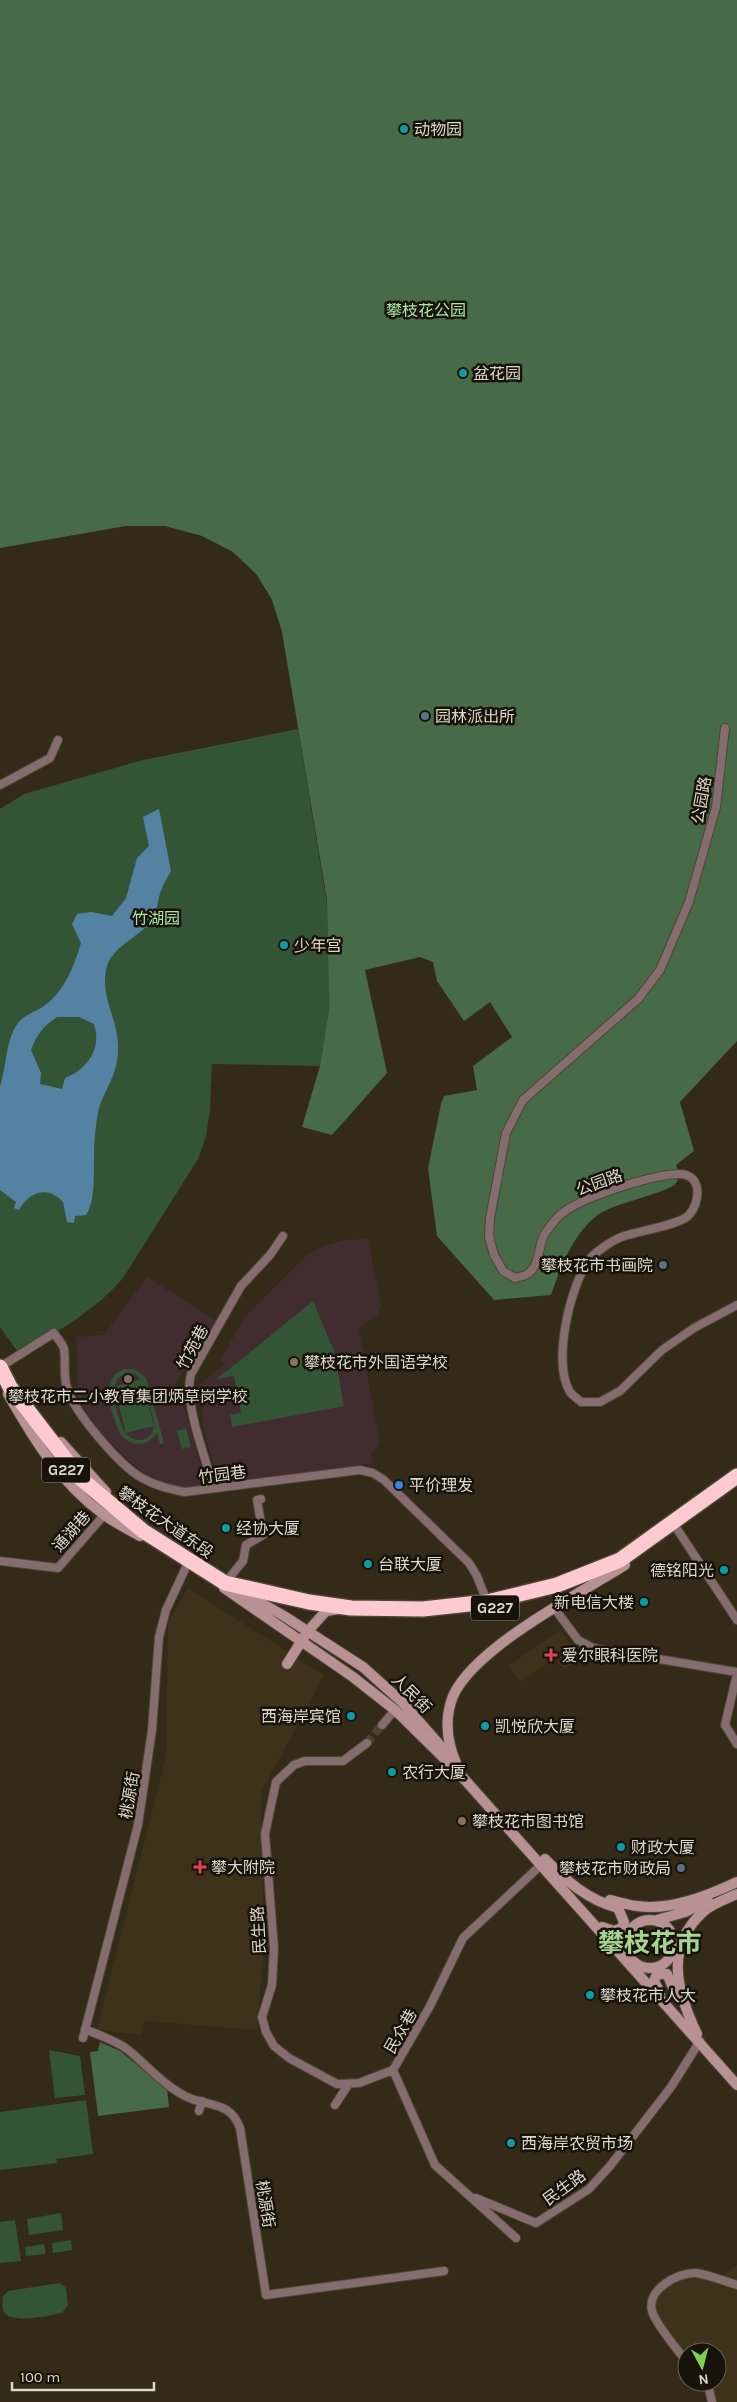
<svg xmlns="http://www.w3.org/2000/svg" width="737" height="2402" font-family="Karla,'Noto Sans SC',sans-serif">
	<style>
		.built { fill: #3e321b }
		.education { fill: #412c2f }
		.green { fill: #345535; fill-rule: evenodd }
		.forest { fill: #466b46 }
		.water { fill: #5482a3; fill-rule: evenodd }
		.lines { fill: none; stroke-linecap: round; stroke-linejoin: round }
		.street-tunnel { stroke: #4c4433; stroke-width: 8; stroke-dasharray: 8 4; stroke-linecap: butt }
		.street-casing { stroke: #4e4635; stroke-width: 10 }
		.secondary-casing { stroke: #4e4635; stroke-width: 12 }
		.highway-casing { stroke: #4e4635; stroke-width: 18 }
		.street { stroke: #856c6f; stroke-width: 8 }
		.secondary { stroke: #b89195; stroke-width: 10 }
		.highway { stroke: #fccad0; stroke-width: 15 }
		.culture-dot { fill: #0f9aa8; stroke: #17130b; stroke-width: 2 }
		.service-dot { fill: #5c6f8a; stroke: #17130b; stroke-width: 2 }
		.education-dot { fill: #8d6e63; stroke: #17130b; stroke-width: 2 }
		.shop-dot { fill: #3f7fe0; stroke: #17130b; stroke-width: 2 }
		.health-dot { fill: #e0444e; stroke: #17130b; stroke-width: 2 }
		.labels { text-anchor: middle; stroke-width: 5; stroke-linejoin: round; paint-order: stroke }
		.shield { fill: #17130b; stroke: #a19c92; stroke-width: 1 }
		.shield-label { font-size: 15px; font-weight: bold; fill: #dcd7cc }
		.poi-label { font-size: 16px; fill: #dcd7cc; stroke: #17130b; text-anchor: start }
		.park-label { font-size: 16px; fill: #a9e5a9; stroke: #17130b }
		.street-label { font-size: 16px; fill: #dcd7cc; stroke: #17130b }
		.town-label { font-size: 26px; font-weight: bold; fill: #a7d391; stroke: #17130b }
	</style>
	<rect width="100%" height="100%" fill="#332a18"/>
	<path class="built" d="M188,1588L324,1675L261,1793L264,1942L257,2030L144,2021L141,2035L97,2030L166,1756L168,1621Z
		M560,1630L579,1655L576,1657L577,1660L564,1669L557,1661L561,1659L559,1656L521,1682L508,1666Z
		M737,2265V2402H717L712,2388L707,2382H717V2352H687V2358L657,2313L654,2303L657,2296L665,2288L685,2278L694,2277L714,2281Z"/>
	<path class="education" d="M368,1239L381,1306L378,1314L359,1329L380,1444L371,1454L373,1463L219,1484L202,1423L204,1398L195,1396L199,1385L225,1364L221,1359L245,1316L306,1256L325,1245L347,1240Z
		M147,1277L217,1321L175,1384L178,1386L206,1485L186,1488L163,1483L143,1473L107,1441L78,1401L76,1337L104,1335Z"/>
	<path class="green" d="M298,729L327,904L329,1010L320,1066L212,1064L210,1110L206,1136L198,1159L125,1275C98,1310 57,1331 20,1355L0,1327V809L24,794L143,760Z
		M313,1301L334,1351L344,1406L232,1427L230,1415L241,1413L234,1376L217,1379Z
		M124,1369L137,1370L146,1378L164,1443L160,1444L157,1433C147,1446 134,1448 122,1436C112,1417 97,1379 124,1369ZM126,1373L135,1374L141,1379L114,1387L126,1433L154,1426L142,1380L154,1422C155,1439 138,1446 126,1434C118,1419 104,1381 126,1373Z
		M186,1428L191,1447L182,1449L177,1431Z
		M49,2050L80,2056L85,2095L55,2098Z
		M86,2100L93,2154L56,2159L57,2163L0,2170V2112Z
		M61,2213L63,2230L29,2235L27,2219Z
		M15,2220L21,2261L0,2263V2222Z
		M71,2240L72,2250L53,2253L52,2243Z
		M44,2244L46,2254L26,2256L25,2247Z
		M60,2283L66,2288L68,2305L62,2313C50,2315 9,2326 3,2310C2,2307 3,2301 2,2298L8,2291Z"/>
	<path class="forest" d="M0,0H737V1041L680,1102L694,1151L676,1165C678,1171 680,1177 676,1183C671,1192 615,1203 599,1214C573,1233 561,1266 551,1295L494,1300L437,1236L428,1168L441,1104L444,1096L477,1090L473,1066L512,1037L490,1002L464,1021L437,981L433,962L420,957L365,970L387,1073L332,1135L302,1127L320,1066L329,1010L327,900L282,632L272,600L257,575L233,552L202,536L165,526H126L0,548Z
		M100,2042L120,2051L167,2089L169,2107L98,2116L90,2052L98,2051Z"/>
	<path class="water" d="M159,809L171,871C168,877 164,882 162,888C157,899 158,914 149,924C136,938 113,947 107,966C99,995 117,1017 118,1044C119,1070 110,1081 101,1102C97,1113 96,1125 95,1136C92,1157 98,1198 86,1215L75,1216L74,1223L67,1222L63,1202C47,1185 29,1192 19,1210L14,1208L16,1202L0,1190V1086C7,1066 5,1041 18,1023C24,1015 37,1011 44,1006C65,991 74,966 81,943L72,924L77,914L91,912L112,916L126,898L137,858L149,846L143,817ZM57,1017H79L94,1024C102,1048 88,1069 65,1078L62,1089L40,1084L41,1073L31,1050C36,1036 44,1025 57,1017Z"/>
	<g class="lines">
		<path class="street-tunnel" d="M367,1743L382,1725"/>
		<g class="street-casing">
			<path id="street" d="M725,728L716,807L689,902L660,970L638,999L523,1100L506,1133L490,1218L489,1237L494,1255L503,1271L515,1278C519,1277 526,1276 529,1273C540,1263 538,1248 544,1235C548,1229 553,1222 558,1217C576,1198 652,1175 678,1174C703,1173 701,1203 688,1216C677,1226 635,1231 619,1238C610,1242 594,1253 589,1260C570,1286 552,1363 570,1392C572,1395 578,1399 581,1402H600L620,1391L662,1350L694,1328L737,1305
				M0,785L50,758L58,740
				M0,1367L54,1333C57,1338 63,1344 64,1349C66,1362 63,1375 67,1388C74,1412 119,1465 142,1478C156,1486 169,1489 185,1492L360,1470L373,1473L384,1480L469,1563L477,1576L487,1602
				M214,1488C206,1459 183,1402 191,1374L241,1286L270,1255L283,1236
				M677,1529L737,1620
				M0,1561L58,1568L104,1515
				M225,1583L243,1561L246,1545L263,1535L257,1500L261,1499
				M555,1609L578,1640L593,1648L737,1672
				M737,1674L725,1725L737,1744
				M382,1725L395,1710
				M367,1743L343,1761H305L294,1765L276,1782L265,1834L274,1948L272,1985L262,2017L266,2032L274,2046L289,2058L337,2084L359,2083L393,2070
				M85,2029C98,2035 115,2040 127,2049C147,2065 164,2086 187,2097C210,2107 230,2101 240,2128L266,2295L444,2271
				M83,2038L138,1825L152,1730L159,1637L166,1610L187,1565
				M335,2105L348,2085
				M199,2111L202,2101
				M476,2198L536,2223L589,2189L610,2166L671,2087L700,2041
				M516,2238L435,2165L393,2070L430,2006L463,1938L542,1864
				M687,2362C679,2352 655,2323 652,2311C646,2290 678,2272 696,2273C710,2275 724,2281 737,2285
				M703,2382L709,2389L712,2402"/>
		</g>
		<g class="secondary-casing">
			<path id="secondary" d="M8,1394C35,1441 59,1481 103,1514C115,1523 128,1529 140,1536
				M61,1442L106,1492
				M224,1588L353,1677L395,1710L457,1771L737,2085
				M237,1589L284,1616L363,1667L402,1702L445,1751
				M287,1664L308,1631L326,1611L339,1609
				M456,1763C447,1742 444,1719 453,1696C475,1647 579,1594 625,1565
				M545,1859C566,1881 588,1900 618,1908L624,1922L622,1928L614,1931L602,1927
				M610,1900C619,1902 628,1905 637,1906C670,1911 707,1896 737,1882
				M626 1944a24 24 0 1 1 48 0a24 24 0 1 1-48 0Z
				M657,1920L685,1912L708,1901
				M660,1993L654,1981L657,1974H667L677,1996
				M697,2034C677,1992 664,1947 703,1912C711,1904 726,1899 737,1894"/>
		</g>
		<g class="highway-casing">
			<path id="highway" d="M0,1367L10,1387L80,1478L143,1531L225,1583L309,1602L351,1608L423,1609L487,1602L557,1585L620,1560L737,1476"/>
		</g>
		<use href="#street" class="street"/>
		<use href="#secondary" class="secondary"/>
		<use href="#highway" class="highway"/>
	</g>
	<g class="culture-dot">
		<circle cx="404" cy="129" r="5"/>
		<circle cx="463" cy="373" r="5"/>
		<circle cx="284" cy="945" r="5"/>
		<circle cx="226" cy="1528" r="5"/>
		<circle cx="368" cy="1564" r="5"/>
		<circle cx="724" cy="1570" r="5"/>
		<circle cx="644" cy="1602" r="5"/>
		<circle cx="351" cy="1716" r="5"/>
		<circle cx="485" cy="1726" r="5"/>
		<circle cx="392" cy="1772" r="5"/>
		<circle cx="621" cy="1847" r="5"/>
		<circle cx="590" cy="1995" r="5"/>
		<circle cx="511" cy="2143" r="5"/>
	</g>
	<g class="service-dot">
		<circle cx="425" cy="716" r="5"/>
		<circle cx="663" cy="1265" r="5"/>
		<circle cx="681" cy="1868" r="5"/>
	</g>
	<g class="education-dot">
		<circle cx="294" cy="1362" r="5"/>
		<circle cx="128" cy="1379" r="5"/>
		<circle cx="462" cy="1821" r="5"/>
	</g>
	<circle class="shop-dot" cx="399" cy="1485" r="5"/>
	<g class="health-dot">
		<path d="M548.5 1647.5h5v5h5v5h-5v5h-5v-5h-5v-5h5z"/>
		<path d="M197.5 1859.5h5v5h5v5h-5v5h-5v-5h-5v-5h5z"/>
	</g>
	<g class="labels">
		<g class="shield">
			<rect x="42" y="1457.5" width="48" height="25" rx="4"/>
			<rect x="471" y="1595.5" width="48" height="25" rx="4"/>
		</g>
		<g class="shield-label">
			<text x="66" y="1475">G227</text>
			<text x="495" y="1613">G227</text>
		</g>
		<g class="poi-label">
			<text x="414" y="135">动物园</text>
			<text x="473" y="379">盆花园</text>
			<text x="435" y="722">园林派出所</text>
			<text x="294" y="951">少年宫</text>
			<text x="653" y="1271" text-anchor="end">攀枝花市书画院</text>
			<text x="304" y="1368">攀枝花市外国语学校</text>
			<text x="128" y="1402" text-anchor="middle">攀枝花市二小教育集团炳草岗学校</text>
			<text x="409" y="1491">平价理发</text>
			<text x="236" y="1534">经协大厦</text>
			<text x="378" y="1570">台联大厦</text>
			<text x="714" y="1576" text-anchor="end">德铭阳光</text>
			<text x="634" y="1608" text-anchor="end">新电信大楼</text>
			<text x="562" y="1661">爱尔眼科医院</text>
			<text x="341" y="1722" text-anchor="end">西海岸宾馆</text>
			<text x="495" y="1732">凯悦欣大厦</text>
			<text x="402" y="1778">农行大厦</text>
			<text x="472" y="1827">攀枝花市图书馆</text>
			<text x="631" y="1853">财政大厦</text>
			<text x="211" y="1873">攀大附院</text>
			<text x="671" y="1874" text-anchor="end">攀枝花市财政局</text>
			<text x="600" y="2001">攀枝花市人大</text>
			<text x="521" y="2149">西海岸农贸市场</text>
		</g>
		<g class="park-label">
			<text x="426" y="316">攀枝花公园</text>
			<text x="156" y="924">竹湖园</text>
		</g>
		<g class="street-label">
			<text transform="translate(701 800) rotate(-80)" y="6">公园路</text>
			<text transform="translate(599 1182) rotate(-20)" y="6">公园路</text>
			<text transform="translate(192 1347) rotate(-62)" y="6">竹苑巷</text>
			<text transform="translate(222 1474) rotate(-7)" y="6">竹园巷</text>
			<text transform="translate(166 1522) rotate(35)" y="6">攀枝花大道东段</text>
			<text transform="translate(71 1531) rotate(-49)" y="6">通湖巷</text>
			<text transform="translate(412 1693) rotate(45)" y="6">人民街</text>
			<text transform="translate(129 1795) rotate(-80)" y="6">桃源街</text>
			<text transform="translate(258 1930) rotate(-93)" y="6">民生路</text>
			<text transform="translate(400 2031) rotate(-60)" y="6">民众巷</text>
			<text transform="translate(564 2187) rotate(-36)" y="6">民生路</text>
			<text transform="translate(266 2204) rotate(81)" y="6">桃源街</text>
		</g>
		<g class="town-label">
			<text x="650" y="1952">攀枝花市</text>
		</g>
	</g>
	<g transform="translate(702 2367) rotate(173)"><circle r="24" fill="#17130b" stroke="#666158"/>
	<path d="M0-4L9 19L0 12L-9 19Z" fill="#81d050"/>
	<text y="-8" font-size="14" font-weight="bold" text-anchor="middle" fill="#dcd7cc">N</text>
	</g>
	<path d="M12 2382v8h142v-8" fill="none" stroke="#dcd7cc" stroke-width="2.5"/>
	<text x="20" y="2382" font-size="15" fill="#dcd7cc" stroke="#17130b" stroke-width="4" paint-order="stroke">100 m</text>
</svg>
